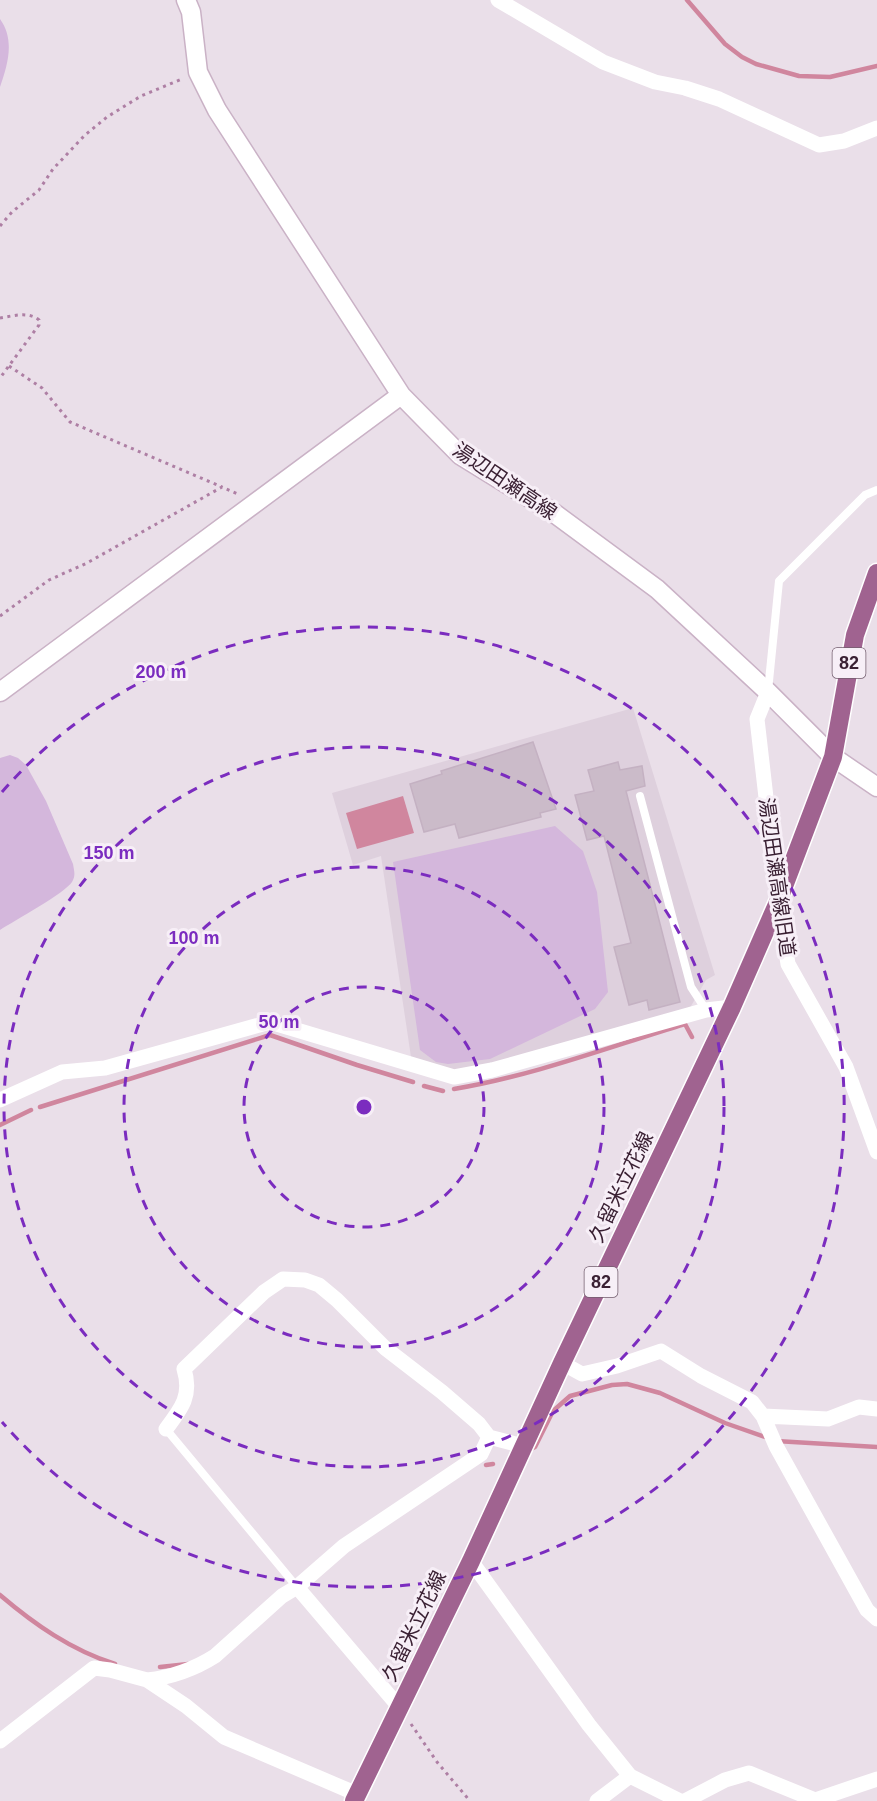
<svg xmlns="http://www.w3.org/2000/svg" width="877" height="1801" font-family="Arial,'Noto Sans JP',sans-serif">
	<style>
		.built { fill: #ded0dd }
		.green { fill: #d4b7dc }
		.water { fill: #d0869e }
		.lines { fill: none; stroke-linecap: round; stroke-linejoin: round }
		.stream { stroke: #d0869e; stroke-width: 4.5 }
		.building { fill: #cbbbc9; stroke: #c4b1c2; stroke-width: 1.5 }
		.secondary-casing { stroke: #cab2c6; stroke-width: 21 }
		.primary-casing { stroke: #fff; stroke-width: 21 }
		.path { stroke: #ae7fa4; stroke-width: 3; stroke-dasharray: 3 4.5; stroke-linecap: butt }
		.lane { stroke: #fff; stroke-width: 8 }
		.street { stroke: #fff; stroke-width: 15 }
		.secondary { stroke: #fff; stroke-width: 18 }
		.primary { stroke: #a06390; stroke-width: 18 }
		.ring { fill: none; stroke: #7b2cbf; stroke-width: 3; stroke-dasharray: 10 8 }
		.labels { text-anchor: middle; stroke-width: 6; stroke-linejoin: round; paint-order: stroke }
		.shield { fill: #f7eff7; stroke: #735e6e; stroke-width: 1.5 }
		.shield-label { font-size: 18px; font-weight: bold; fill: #3a2033 }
		.street-label { font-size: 20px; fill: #3a2033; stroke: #f7eff7 }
		.centre { fill: #7b2cbf; stroke: #f7eff7; stroke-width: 3 }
		.ring-label { font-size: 18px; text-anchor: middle; font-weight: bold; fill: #7b2cbf; stroke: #f7eff7; stroke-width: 6; stroke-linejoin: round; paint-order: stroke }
	</style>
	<rect width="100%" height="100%" fill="#eadfe9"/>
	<path class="built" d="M633,708L715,975L706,980L687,1013L458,1073L411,1057L381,856L353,865L332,793Z"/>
	<path class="green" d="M0,19C15,40 8,64 0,87Z
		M10,755L18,758L26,765L46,801L73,864C74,870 76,876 72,882C65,893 14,921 0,930V758Z
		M555,826L583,851L597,892L608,992L595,1009L490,1059L448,1064L436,1062L420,1050L393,862Z"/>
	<path class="water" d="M403,796L414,833L357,849L346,813Z"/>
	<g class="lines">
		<path class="stream" d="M687,0L725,44L742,57L756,64L799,76L830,77L877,66
			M424,1086L443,1091
			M454,1089C532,1076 609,1047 685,1024L692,1037
			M40,1107L270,1035L357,1065L413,1082
			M0,1125L31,1110
			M776,1441L877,1447
			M529,1450L535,1447L553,1411L570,1396L612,1385L627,1384L660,1393L725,1423L768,1438
			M486,1465L493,1464
			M0,1595C34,1624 71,1650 115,1664
			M160,1667L188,1664"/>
	</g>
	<path class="building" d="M533,742L556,809L540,813L541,817L459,838L455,824L424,832L410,784L442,774L441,771Z
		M618,762L620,770L642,766L645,786L626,791L680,1002L649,1010L647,1000L629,1005L614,947L631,943L604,836L587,840L575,795L594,791L588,770Z"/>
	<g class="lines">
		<g class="secondary-casing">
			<path id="secondary" d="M186,0L191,12L198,72L217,110L401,395L460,455L554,513L657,589L768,692L833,757L877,787
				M0,692L401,395"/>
		</g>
		<g class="primary-casing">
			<path id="primary" d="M354,1801L471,1561L562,1363L732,1007L778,902L833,757L855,635L877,573"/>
		</g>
		<path class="path" d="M0,226L12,212L39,190L53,169L85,135L107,117L141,96L182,79
			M0,318C13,316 28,311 39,320V325L0,378
			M9,366L42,388L70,422L222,487
			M0,616L49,580L87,563L222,487L240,495
			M411,1724L437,1762L470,1801"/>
		<path class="lane" d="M768,691L779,581L865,495L877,490
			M640,796L691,987L706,1010
			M166,1429L297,1587"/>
		<path class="street" d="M498,0L603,62L655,82L685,88L719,99L819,145L844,141L877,128
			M768,692L757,719L778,902L788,964L846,1067L877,1152
			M0,1100L62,1072L105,1068L270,1022L454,1077L492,1070L706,1010L732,1007
			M562,1363L582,1374L617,1366L661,1351L701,1376L752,1402L763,1416L776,1446L867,1610L877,1619
			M763,1416L828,1419L859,1407L877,1409
			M166,1429C182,1408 192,1395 184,1369L264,1292L283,1279L305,1280L319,1285L337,1300L385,1348L442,1392L479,1424L489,1437
			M471,1561L589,1725L630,1776L680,1801
			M297,1587L400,1708
			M147,1680C173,1677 193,1670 215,1656L282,1596L297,1587L344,1546L481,1454L489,1437L523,1446
			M0,1741L94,1668L110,1670L147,1680L186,1706L224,1737L357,1794
			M597,1801L630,1776
			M685,1801L725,1780L749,1773L815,1800L877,1779"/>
		<use href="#secondary" class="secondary"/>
		<use href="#primary" class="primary"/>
	</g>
	<g class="ring">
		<circle cx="364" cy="1107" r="120"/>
		<circle cx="364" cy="1107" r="240"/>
		<circle cx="364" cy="1107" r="360"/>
		<path d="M2 792A480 480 0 1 1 2 1422"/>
	</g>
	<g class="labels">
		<g class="shield">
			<rect x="832.5" y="648" width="33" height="30" rx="4.5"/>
			<rect x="584.5" y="1267" width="33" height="30" rx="4.5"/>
		</g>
		<g class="shield-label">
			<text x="849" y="669">82</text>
			<text x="601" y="1288">82</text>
		</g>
		<g class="street-label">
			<text transform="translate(505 481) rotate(34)" y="7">湯辺田瀬高線</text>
			<text transform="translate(777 877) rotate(82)" y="7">湯辺田瀬高線旧道</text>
			<text transform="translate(621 1187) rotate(-64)" y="7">久留米立花線</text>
			<text transform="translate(414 1626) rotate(-64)" y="7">久留米立花線</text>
		</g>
	</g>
	<circle cx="364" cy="1107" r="9" class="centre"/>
	<g class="ring-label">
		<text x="161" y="678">200 m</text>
		<text x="109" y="859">150 m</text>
		<text x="194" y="944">100 m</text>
		<text x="279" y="1028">50 m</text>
	</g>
</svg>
